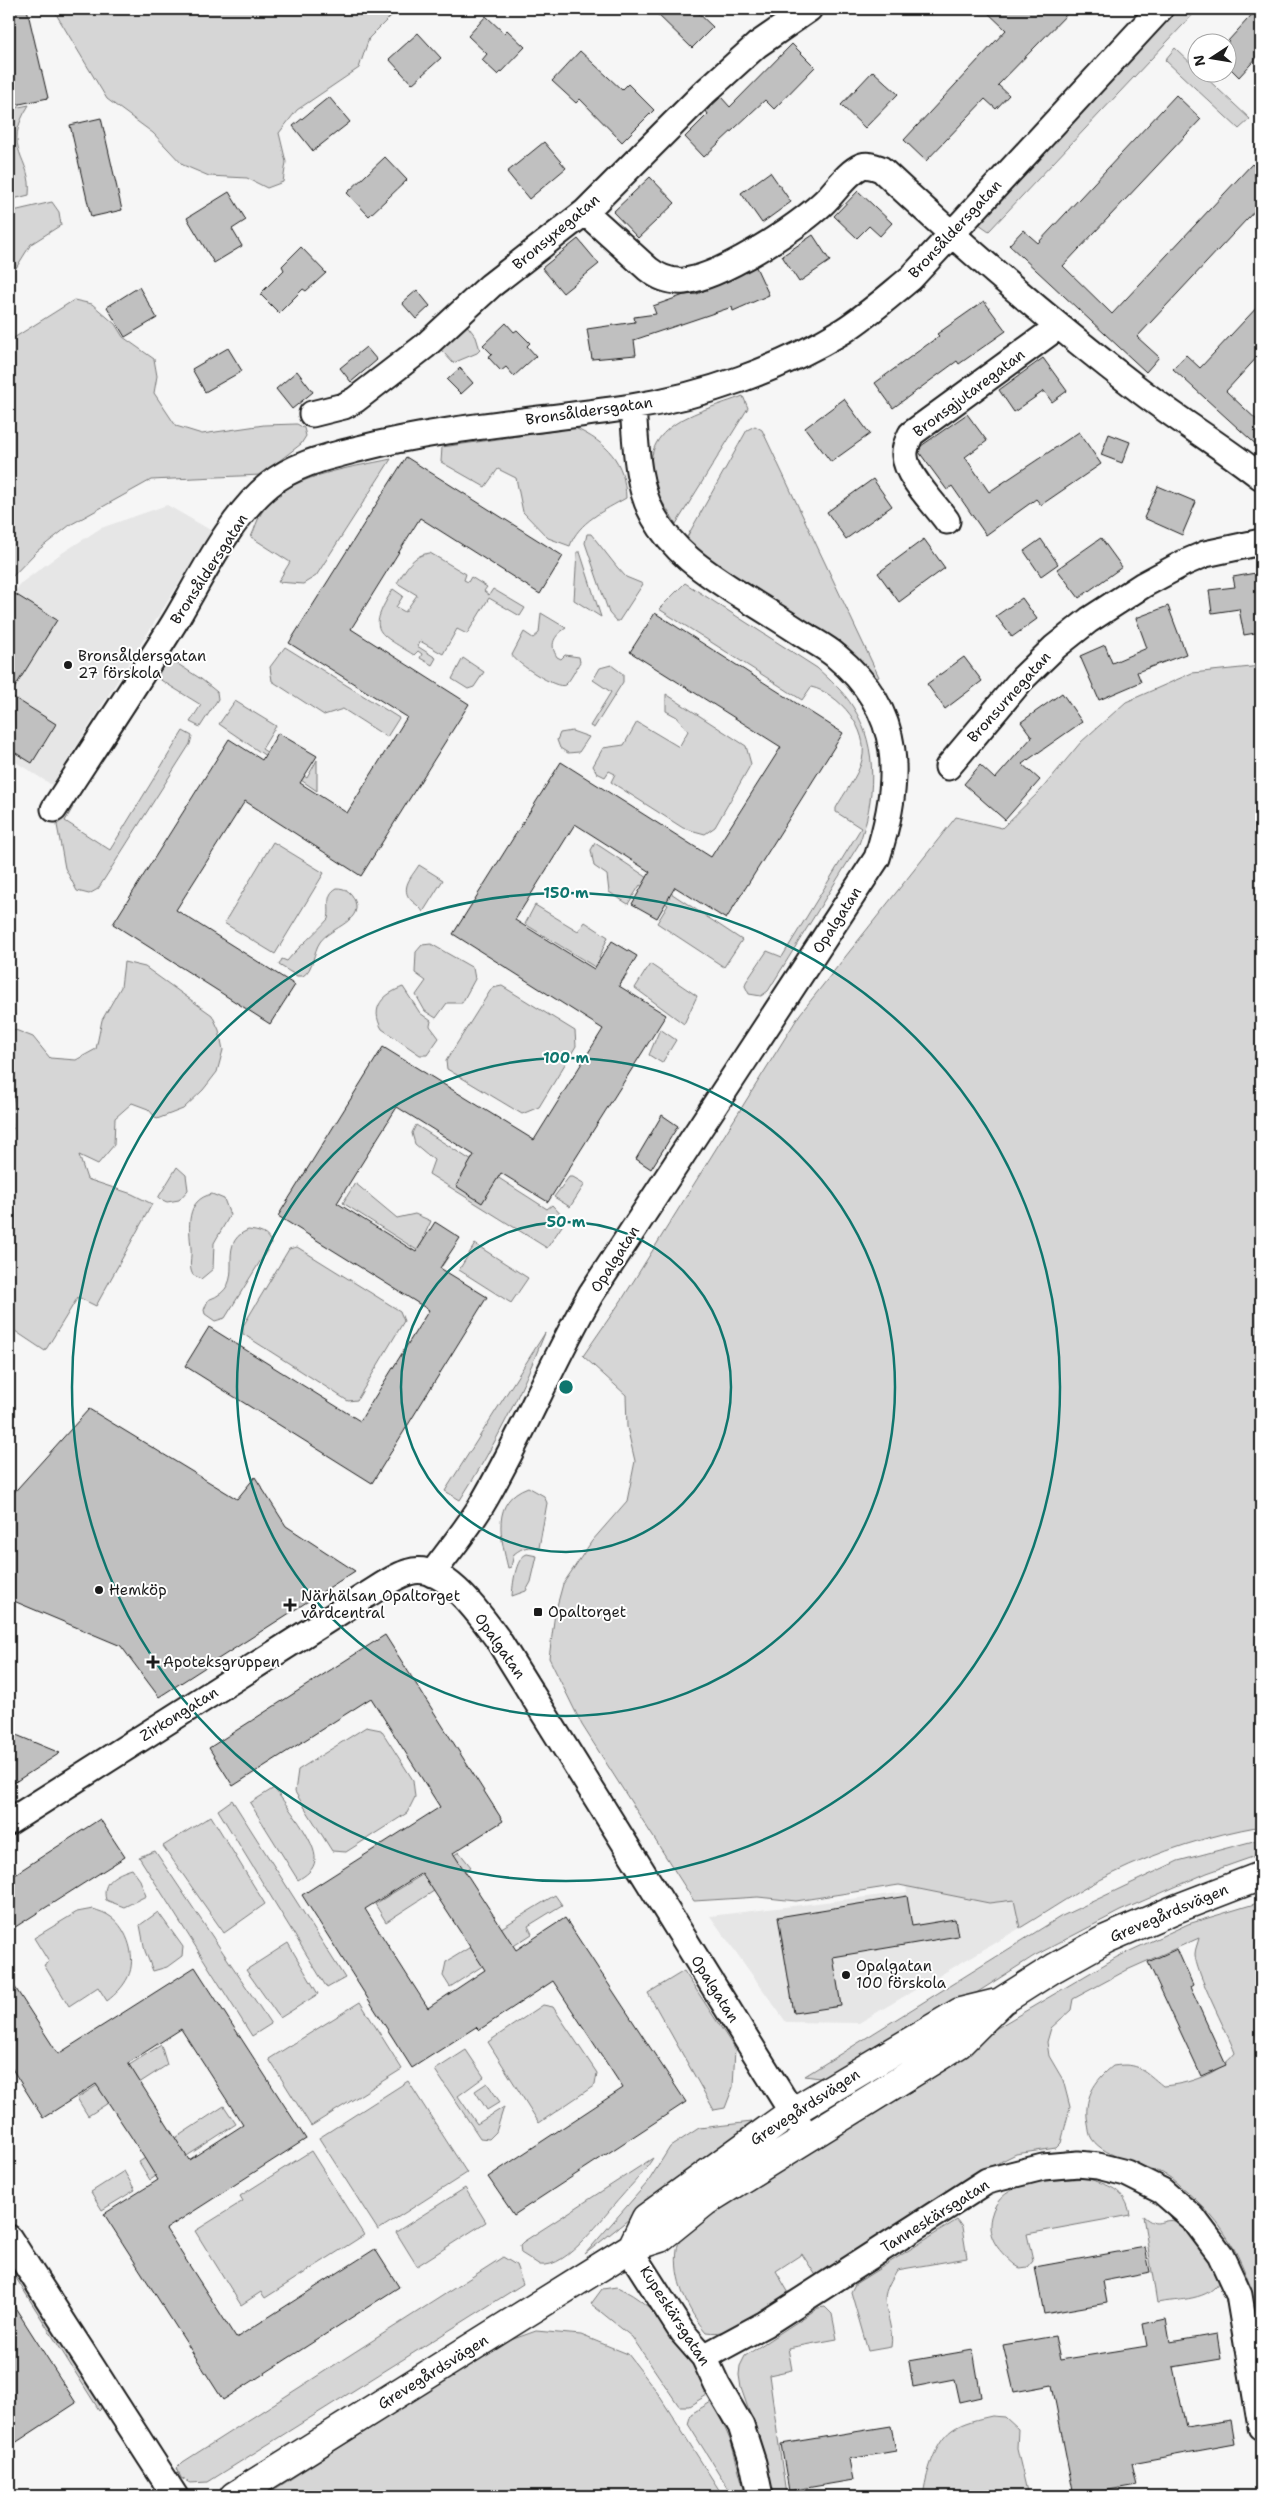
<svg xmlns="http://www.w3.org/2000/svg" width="1270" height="2505" font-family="'Shantell Sans',sans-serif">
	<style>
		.built { fill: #e6e6e6 }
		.green { fill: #d6d6d6; stroke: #797979 }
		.building { fill: #c0c0c0; stroke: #1c1c1c; fill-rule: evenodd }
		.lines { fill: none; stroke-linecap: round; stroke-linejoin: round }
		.minor-casing { stroke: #1c1c1c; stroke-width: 29 }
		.tertiary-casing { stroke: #1c1c1c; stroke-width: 31 }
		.minor { stroke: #fff; stroke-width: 25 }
		.tertiary { stroke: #fff; stroke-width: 28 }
		.ring { fill: none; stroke: #0f766e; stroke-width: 2.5 }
		.poi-dot { fill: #1c1c1c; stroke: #fff; stroke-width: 2 }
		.labels { text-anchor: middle; stroke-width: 4; stroke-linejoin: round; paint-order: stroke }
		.street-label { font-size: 15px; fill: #1c1c1c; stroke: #fff }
		.poi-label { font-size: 15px; fill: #1c1c1c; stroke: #fff; text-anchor: start }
		.centre { fill: #0f766e; stroke: #fff; stroke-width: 2.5 }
		.ring-label { font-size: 15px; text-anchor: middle; font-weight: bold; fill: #0f766e; stroke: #fff; stroke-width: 4; stroke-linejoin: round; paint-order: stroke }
	</style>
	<rect width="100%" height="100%" fill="#f6f6f6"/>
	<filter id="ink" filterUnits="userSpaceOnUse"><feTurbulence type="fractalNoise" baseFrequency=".02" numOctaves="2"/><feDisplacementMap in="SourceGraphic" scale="10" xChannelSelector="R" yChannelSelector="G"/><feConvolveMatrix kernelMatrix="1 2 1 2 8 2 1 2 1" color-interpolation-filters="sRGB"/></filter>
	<g filter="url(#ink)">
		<path class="built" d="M167,505L212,531L52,785L9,758V600L21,583L59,555L101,528Z
			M901,1859L1010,1860L1020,1928L859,2023L786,2022L710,1916L907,1892Z"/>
		<path class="green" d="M53,9H398L369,38L359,68L297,110L279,133L286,162L283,182L267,188L247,178L209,176L183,165L153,133L107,99Z
			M1178,9H1198L989,231L979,224Z
			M1175,48L1197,69L1198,72L1201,73L1250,119L1239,129L1165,60Z
			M29,105C0,150 33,157 29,195L9,200V109Z
			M52,202L59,212L61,225L31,244L16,268L9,239V212Z
			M74,300L92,304L115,324L123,337L154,359L157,376L154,393L176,426L202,434L264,425L297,424L304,428L306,436L301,444L261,475L151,480L70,525L37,551L9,580V341Z
			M463,320L476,337L480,350L477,353L453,363L435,343Z
			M743,396L748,408L676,524C670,513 661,502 657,491C631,425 698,413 743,396Z
			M755,426L762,430L879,677L874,679L840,642L714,563L695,548L687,537L747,430Z
			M575,428C607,443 625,461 626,498C605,510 578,522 570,546L548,538L523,512L516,478L498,469L485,487L441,462L442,447Z
			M391,459L316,576L303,584L278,582L290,562L251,537C255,529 257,519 262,512C284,475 351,468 391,459Z
			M587,534H591L617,567L626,577L643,584L619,621H616L609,613L585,543Z
			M577,552H580L601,617L574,600Z
			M430,553L466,574L464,580L468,582L471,577L487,587L484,591L489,595L493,589L525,608L520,616L489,598L467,634L457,629L443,654L420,641L417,646L436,658L432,665L420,658L422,654L418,651L414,655C376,631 367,632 393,589L403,596L396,607L405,612L417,595L397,583C406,569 412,555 430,553Z
			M685,583L817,668C830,680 844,692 853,707C879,748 875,801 859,844L768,991L761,996L749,994L745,986L746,982L767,951L782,957L861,828L836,812V808C844,793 858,776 862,760C870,730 839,693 811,687L802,700L659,609Z
			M541,613L566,628C554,636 549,644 557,657L561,659L565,655L579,657L580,662C576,668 571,680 565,685C557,690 516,663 512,655L524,632L533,638L539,633Z
			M285,647L399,718L387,737L343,709L324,715L272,681L270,667Z
			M167,657L201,679L217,692L218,699L200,727L190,722L201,705L151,674Z
			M463,658L484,672L474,687L468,689L452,679Z
			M611,665L623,674V682L594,728L590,726L611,692L593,680L600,668Z
			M1261,666V1826C1210,1835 1159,1851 1112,1874C1080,1889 1050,1910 1020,1928L1014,1900L989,1903L899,1885L796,1901L758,1897L694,1901L582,1725L549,1658L555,1613L563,1584L592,1541L627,1501L635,1461L627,1427L626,1395L583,1356L623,1298L800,1014L956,817L1002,828L1041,790L1081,742L1126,702L1192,673Z
			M666,694L746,746L751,764L715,827L705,834L683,828L611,782L615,774L609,771L605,777L597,773L593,766L603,748L624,745L637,722L679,747L688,731L677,717L666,711Z
			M235,701L276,726L262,749L307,778L317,760V791L219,724Z
			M183,731L192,736L190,744L98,889L89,894L77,891L65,868L57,825L70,806L73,807L65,821L110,850Z
			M572,731L589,737L579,752L568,753L560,748L557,740L560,733Z
			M273,842L324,873L275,954L224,923Z
			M595,843L742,940L724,967L657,923L668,905L640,885L628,904L609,892L607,875L594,866L591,850Z
			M419,865L443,880L423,912C419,905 413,903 409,898C401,886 413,875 419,865Z
			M337,888C344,888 350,891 353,897C367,921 330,927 320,942C313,952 314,969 303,976H297L279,965L282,959L287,961C300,945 315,934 328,919C331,907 324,895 337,888Z
			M535,905L578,931L585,922L608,937L599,958L628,974L621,983L525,924Z
			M431,944L473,968L475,979L462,1003H447L436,1018L425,1011L416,995L426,981L415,973L416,952L422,945Z
			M124,962L145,967L212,1015L219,1030L223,1050L217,1072L203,1090L183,1109L157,1119L148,1109L132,1103L115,1118L114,1145L98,1164L79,1155L87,1179L132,1194L152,1204L96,1306L78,1297L45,1351L9,1327V1128L13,1129L9,1114L14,1097L9,1093V1032L13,1029L33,1037L50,1058L76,1060L96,1049L102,1020L121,987Z
			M650,964L697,996L684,1024L635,988Z
			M502,986L575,1031L576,1046L539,1107L522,1114L447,1069L446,1061L492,988Z
			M403,987L420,1013L431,1021L430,1026L439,1038L427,1055H420L382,1029C369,1007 384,994 403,987Z
			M660,1029L676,1040L662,1063L649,1055Z
			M416,1125L547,1209L552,1205L566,1220L547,1248L429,1174L434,1160L415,1144L412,1133Z
			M177,1167L186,1175L188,1190L179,1200L167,1202L158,1198Z
			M569,1177H573L585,1184L570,1207L554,1197Z
			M355,1183L397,1218L415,1214L431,1221L423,1238L448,1257L442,1266L343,1203Z
			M212,1194L224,1199L230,1215L214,1243L213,1269L201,1279L193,1275C188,1267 192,1257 191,1248C189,1227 185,1200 212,1194Z
			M248,1230C258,1231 269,1233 271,1244L225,1318L215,1321L205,1314L204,1310L208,1300C252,1285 212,1245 248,1230Z
			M475,1244L528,1278L511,1303L459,1270Z
			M297,1247L400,1311L404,1321L357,1400L348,1401L243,1334V1326L289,1249Z
			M545,1333C520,1395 496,1444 460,1500L445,1491Z
			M528,1487L544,1496L547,1503L539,1548C528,1546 523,1547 514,1554L511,1567L508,1568C501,1538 490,1501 528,1487Z
			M527,1554L537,1556L531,1582L526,1591L512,1596C513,1585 515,1558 527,1554Z
			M366,1727L381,1730L413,1780L415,1797L407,1813L346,1852L332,1851L295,1792L298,1770Z
			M274,1788C285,1804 317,1842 315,1860C314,1870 306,1875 298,1880L250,1803Z
			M232,1800L345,1978L327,1988L218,1810Z
			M211,1816L265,1904L224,1933L163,1846Z
			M1261,1839V1854L1207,1873L1120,1911L1034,1956L850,2074L827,2079L805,2076L1060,1917L1178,1861Z
			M155,1851L271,2024L252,2036L139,1857Z
			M459,1852L471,1867L386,1922L375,1904Z
			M132,1869L140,1880L146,1896L124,1907L106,1900C101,1881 116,1874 132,1869Z
			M555,1895L562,1905L528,1926L532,1934L450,1987L443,1976L446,1962Z
			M1261,1902V2333C1251,2275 1233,2231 1187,2192C1180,2187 1174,2179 1166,2175C1145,2165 1105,2158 1092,2139C1089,2135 1089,2129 1088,2124C1083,2099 1094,2081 1113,2066C1140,2062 1144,2071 1163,2086C1189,2084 1219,2074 1235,2053C1227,2031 1195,1972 1195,1954C1195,1949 1198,1943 1199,1938L1127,1970L1073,1999L1071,2010L1051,2028L1047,2042L1049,2056L1063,2080L1070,2107L1061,2143L1056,2148L1016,2154L970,2177L817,2277L802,2254L776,2271L790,2295C766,2310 736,2337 706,2332C687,2310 673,2279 677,2249C678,2242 683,2235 687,2228L963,2048L1117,1957L1188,1924Z
			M93,1909C99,1911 106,1913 111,1917C128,1929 137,1959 128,1977C123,1987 116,1994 107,2001L98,1987L69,2006L44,1965L49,1962L34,1938L77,1912Z
			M158,1912L183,1947L182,1956L167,1967L153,1971L145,1951L140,1925Z
			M288,1943L318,1994L280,2018L246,1970Z
			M684,1971L735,2049L733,2087L725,2108L714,2110L648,1993Z
			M360,2002L402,2069L311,2126L269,2059Z
			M543,2005L553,2007L597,2073L595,2085L539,2123L488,2042Z
			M161,2045L167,2065L88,2116L77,2098Z
			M466,2050L484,2077L458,2096L477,2124L504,2107L496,2132L489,2139L480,2138L435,2070Z
			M408,2081L467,2173L378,2230L319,2138Z
			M487,2083L500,2102L487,2110L475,2091Z
			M224,2106L236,2124L150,2180L139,2162Z
			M752,2122L747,2132L653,2200L585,2254L648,2182L670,2147L699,2128Z
			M311,2151L364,2235L265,2298L261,2292L241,2305L195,2231L243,2201L240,2196Z
			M653,2158C644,2173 632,2184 621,2197C604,2215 568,2269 540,2265L521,2253L520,2245L523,2242Z
			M124,2171L135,2190L102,2210L91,2192Z
			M1086,2178C1108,2185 1126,2189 1130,2215L1027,2234L1033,2261L1028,2267L1020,2268L1015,2265C1000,2252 986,2238 991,2217C1000,2177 1054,2181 1086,2178Z
			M465,2188L486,2222L417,2266L396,2232Z
			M1143,2216C1159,2230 1160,2218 1175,2221C1190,2225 1213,2266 1220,2279C1212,2301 1177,2299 1157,2303Z
			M957,2220L962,2227L967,2258L897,2270C892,2279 885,2289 885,2299C886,2316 894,2330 891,2347L868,2351L851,2292L855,2284Z
			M9,2257L103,2405L101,2408L99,2410L9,2267Z
			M503,2257L516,2265L523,2284L208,2482L190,2483L181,2478L177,2468L183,2462Z
			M617,2287C661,2306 684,2350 707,2390V2395L689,2406H679L632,2337L591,2304L602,2289Z
			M825,2307L832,2314L837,2339L788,2348L792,2370L769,2375L786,2495L776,2496L772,2491L760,2443L741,2388L739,2375L740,2366L745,2356L818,2308Z
			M536,2331L581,2335L628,2354L655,2389L723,2496H264L505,2342Z
			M711,2402L714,2403L731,2442L746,2496H733L688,2424L691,2414Z
			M992,2416L1005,2417L1018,2429L1017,2449L1028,2496H923C926,2476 934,2443 952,2430C963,2422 979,2419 992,2416Z"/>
		<path class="building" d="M9,9H27L48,98L15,105L9,76Z
			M652,9H694L713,27L692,48Z
			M984,9H1072L998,85L1009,95L996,109L985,99L926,161L904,140L1006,30Z
			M1257,9H1261V53L1239,77L1228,66V41Z
			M486,16L504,33L507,30L525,47L498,75L482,60L487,54L468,36Z
			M418,33L441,58L412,84L389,59Z
			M792,44L815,67L774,109L765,100L704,157L685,137L708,114L706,111L721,97L730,107Z
			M580,51L622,90L628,84L654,110L622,142L580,99L576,103L552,81Z
			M873,71L898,94L865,128L841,105Z
			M1176,95L1201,119L1063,266L1112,314L1252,164L1261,173V204L1137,337L1159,357L1146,372L1009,245L1023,230L1038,243Z
			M329,97L350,122L313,151L293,126Z
			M101,118L122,210L91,217L70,125Z
			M544,142L566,168L529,199L507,172Z
			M385,157L407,180L369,216L347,193Z
			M770,172L791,202L762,223L741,193Z
			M650,177L675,203L638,238L613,212Z
			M858,191L892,223L880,236L869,226L857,238L834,216Z
			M229,192L246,220L232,229L242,246L214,263L187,218Z
			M813,235L830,261L799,282L782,256Z
			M578,239L599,264L563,293L542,268Z
			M301,247L326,273L306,291L303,289L279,313L260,294L284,270L282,266Z
			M756,267L769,295L733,311L732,307L634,340L636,355L592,359L587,329L635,322L634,317L656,314L653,306L684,295L697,294Z
			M139,287L157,318L125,337L107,307Z
			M417,290L430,306L416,319L402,303Z
			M984,301L1006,331L959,364L957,361L893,408L875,383L939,336L937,334Z
			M1261,303V353L1226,391L1261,424V449L1173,369L1186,355L1200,368Z
			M506,323L514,332L517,330L530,343L527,346L536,356L514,376L506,367L501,371L488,357L492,354L483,345Z
			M366,347L377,360L351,382L340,368Z
			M228,348L242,371L205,392L192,369Z
			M1043,358L1067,391L1052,402L1044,391L1014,412L999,390Z
			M460,368L473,383L461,394L447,380Z
			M297,371L313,392L292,409L276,389Z
			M844,399L870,434L831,462L805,428Z
			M967,414L987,441L965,457L989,492L1079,432L1101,464L1041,505L1036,499L986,535L952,486L947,490L919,452L921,446Z
			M1109,434L1130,442L1122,463L1101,455Z
			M406,457L563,556L540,594L420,518L351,629L469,704L361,876L245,801L176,910L295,985L270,1024L113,924L229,739L262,760L278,733L317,756L300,783L347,813L407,717L289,643Z
			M873,479L892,506L846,539L827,512Z
			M1158,486L1196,502L1182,535L1144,518Z
			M1101,538L1122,567L1079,598L1057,569Z
			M924,539L945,568L899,602L878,573Z
			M1041,539L1058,564L1041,576L1024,551Z
			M1261,572V632L1244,635L1239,609L1212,613L1209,590L1235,587L1233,577Z
			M15,594L57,620L10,695L56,724L32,763L9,749V605Z
			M1022,598L1037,619L1012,637L996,616Z
			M1168,606L1186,654L1137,672L1141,682L1099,700L1080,656L1105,645L1112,663L1147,648L1136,618Z
			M655,613L843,733L726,919L675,887L657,918L632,904L650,872L575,824L515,920L594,969L612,941L637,956L619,986L666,1015L548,1202L501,1173L482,1203L456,1186L474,1155L397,1107L337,1203L416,1252L435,1222L460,1238L440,1268L487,1297L372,1483L185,1366L209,1327L360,1421L429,1310L278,1216L383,1047L534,1140L603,1029L453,934L561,762L711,857L781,747L630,652Z
			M964,657L982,681L945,709L927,684Z
			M1062,693L1082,722L1022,764L1040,780L1005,820L964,784L980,765L995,779L1032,737L1021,722Z
			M662,1115L678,1126L651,1169L636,1159Z
			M89,1409L237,1499L255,1477L286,1526L355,1571L159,1697L121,1646L9,1599V1498Z
			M385,1635L503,1821L453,1853L516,1950L565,1918L686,2102L514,2215L488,2177L623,2088L553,1981L479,2030L476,2027L412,2068L302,1895L440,1807L371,1698L233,1786L209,1748ZM422,1873L485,1970L428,2008L365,1909Z
			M9,1732L60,1753L9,1786Z
			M100,1819L125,1857L9,1931V1878Z
			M907,1896L912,1926L955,1919L958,1936L833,1957L841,2006L794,2013L778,1917Z
			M1177,1949L1193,1985L1190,1987L1226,2065L1201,2076L1148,1962Z
			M195,1967L306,2139L166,2229L236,2338L375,2249L399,2287L223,2400L104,2214L158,2180L130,2135L96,2084L43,2118L9,2064V1978L58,2054ZM181,2029L243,2125L189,2160L128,2063Z
			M1145,2247L1150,2272L1103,2281L1107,2303L1044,2314L1035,2267Z
			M9,2298L76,2403L9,2447Z
			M1166,2319L1170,2342L1217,2334L1221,2359L1173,2367L1186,2427L1231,2420L1235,2444L1132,2463L1137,2485L1074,2496L1052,2385L1014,2392L1003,2345L1055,2336L1060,2360L1147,2346L1143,2324Z
			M973,2350L981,2397L959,2402L954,2379L913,2387L909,2361Z
			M891,2426L896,2451L849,2459L853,2480L789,2491L781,2444Z"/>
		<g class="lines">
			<g class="minor-casing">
				<path id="minor" d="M585,212L648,269C658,277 671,282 684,281C721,277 795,229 823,203C835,192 847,172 862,166C869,164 875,167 881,169C963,246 1048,320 1138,389C1178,420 1222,446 1261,477
					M312,414L344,406L355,400L425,346L490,286L585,212L705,92L757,45L809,9
					M947,521C935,504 906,476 905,456C904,448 908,441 911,434L1059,326
					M948,767L1022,679L1055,647L1089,620L1143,585L1184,563L1205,554L1261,542
					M54,809C94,747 135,686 174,623C201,578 229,518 269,485C294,464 327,457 358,449C447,426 540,421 631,407C704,396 780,369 843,331C868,315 889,296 911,278L1160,9
					M432,1574C449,1551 467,1529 481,1506C522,1437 551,1363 591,1294L877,858C902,780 905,713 836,656C827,648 815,642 804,635C781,620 757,605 734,591C703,571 673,551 654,517C636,485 636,443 633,407
					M9,1822L365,1596C379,1588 394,1576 409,1572C443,1561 480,1615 497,1638L808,2138
					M9,2238L175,2496
					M629,2249L682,2332L704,2357L717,2385L741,2426L753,2463L760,2496
					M704,2357L765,2324L987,2181L1043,2167L1078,2164L1098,2166L1126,2173L1162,2191L1193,2218L1220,2254L1239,2295L1261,2427"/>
			</g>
			<g class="tertiary-casing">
				<path id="tertiary" d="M632,2247L646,2218L792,2112L960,2012L1001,2002
					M234,2496L632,2247L660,2238L706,2201L959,2044L1002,2001L1054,1968L1106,1939L1178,1908L1261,1876"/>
			</g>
			<use href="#minor" class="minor"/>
			<use href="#tertiary" class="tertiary"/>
		</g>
	</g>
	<g class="ring">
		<circle cx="566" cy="1387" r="165"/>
		<circle cx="566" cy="1387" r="329"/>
		<circle cx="566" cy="1387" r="494"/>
	</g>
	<g class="poi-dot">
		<circle cx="68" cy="665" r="5"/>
		<circle cx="99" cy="1590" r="5"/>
		<path d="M287.5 1597.5h5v5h5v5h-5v5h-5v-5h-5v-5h5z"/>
		<rect x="533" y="1607" width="10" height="10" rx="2.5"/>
		<path d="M150.5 1654.5h5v5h5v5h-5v5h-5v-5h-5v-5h5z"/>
		<circle cx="846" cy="1975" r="5"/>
	</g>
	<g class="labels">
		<g class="street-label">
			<text transform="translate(955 229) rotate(-47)" y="5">Bronsåldersgatan</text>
			<text transform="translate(556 232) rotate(-40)" y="5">Bronsyxegatan</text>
			<text transform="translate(969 393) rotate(-37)" y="5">Bronsgjutaregatan</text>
			<text transform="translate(589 411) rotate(-8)" y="5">Bronsåldersgatan</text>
			<text transform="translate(209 569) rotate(-57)" y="5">Bronsåldersgatan</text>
			<text transform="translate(1009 697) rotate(-48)" y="5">Bronsurnegatan</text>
			<text transform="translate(837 920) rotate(-57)" y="5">Opalgatan</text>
			<text transform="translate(615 1259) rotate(-57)" y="5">Opalgatan</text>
			<text transform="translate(500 1646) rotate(55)" y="5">Opalgatan</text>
			<text transform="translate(179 1714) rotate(-32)" y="5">Zirkongatan</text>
			<text transform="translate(1169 1913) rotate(-23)" y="5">Grevegårdsvägen</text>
			<text transform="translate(715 1989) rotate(58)" y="5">Opalgatan</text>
			<text transform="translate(805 2107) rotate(-33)" y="5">Grevegårdsvägen</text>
			<text transform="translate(935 2216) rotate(-32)" y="5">Tanneskärsgatan</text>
			<text transform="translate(675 2316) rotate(57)" y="5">Kupeskärsgatan</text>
			<text transform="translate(433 2372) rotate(-32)" y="5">Grevegårdsvägen</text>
		</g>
		<g class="poi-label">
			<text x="78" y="661">Bronsåldersgatan<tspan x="78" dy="17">27 förskola</tspan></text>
			<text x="109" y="1595">Hemköp</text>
			<text x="301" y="1601">Närhälsan Opaltorget<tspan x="301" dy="17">vårdcentral</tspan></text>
			<text x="548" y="1617">Opaltorget</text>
			<text x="163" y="1667">Apoteksgruppen</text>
			<text x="856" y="1971">Opalgatan<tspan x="856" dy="17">100 förskola</tspan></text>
		</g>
	</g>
	<circle cx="566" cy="1387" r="8" class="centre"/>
	<g class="ring-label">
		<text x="566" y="898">150 m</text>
		<text x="566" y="1063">100 m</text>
		<text x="566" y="1227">50 m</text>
	</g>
	<rect width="1270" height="2505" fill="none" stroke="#fff" stroke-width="30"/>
	<rect x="15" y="15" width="1240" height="2475" fill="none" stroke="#1c1c1c" stroke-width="2" filter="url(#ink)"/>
	<g transform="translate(1212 58) rotate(258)"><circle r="24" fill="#ffffff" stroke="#a4a4a4"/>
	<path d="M0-4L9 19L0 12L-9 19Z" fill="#1c1c1c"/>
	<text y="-8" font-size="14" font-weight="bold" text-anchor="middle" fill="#1c1c1c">N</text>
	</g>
</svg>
